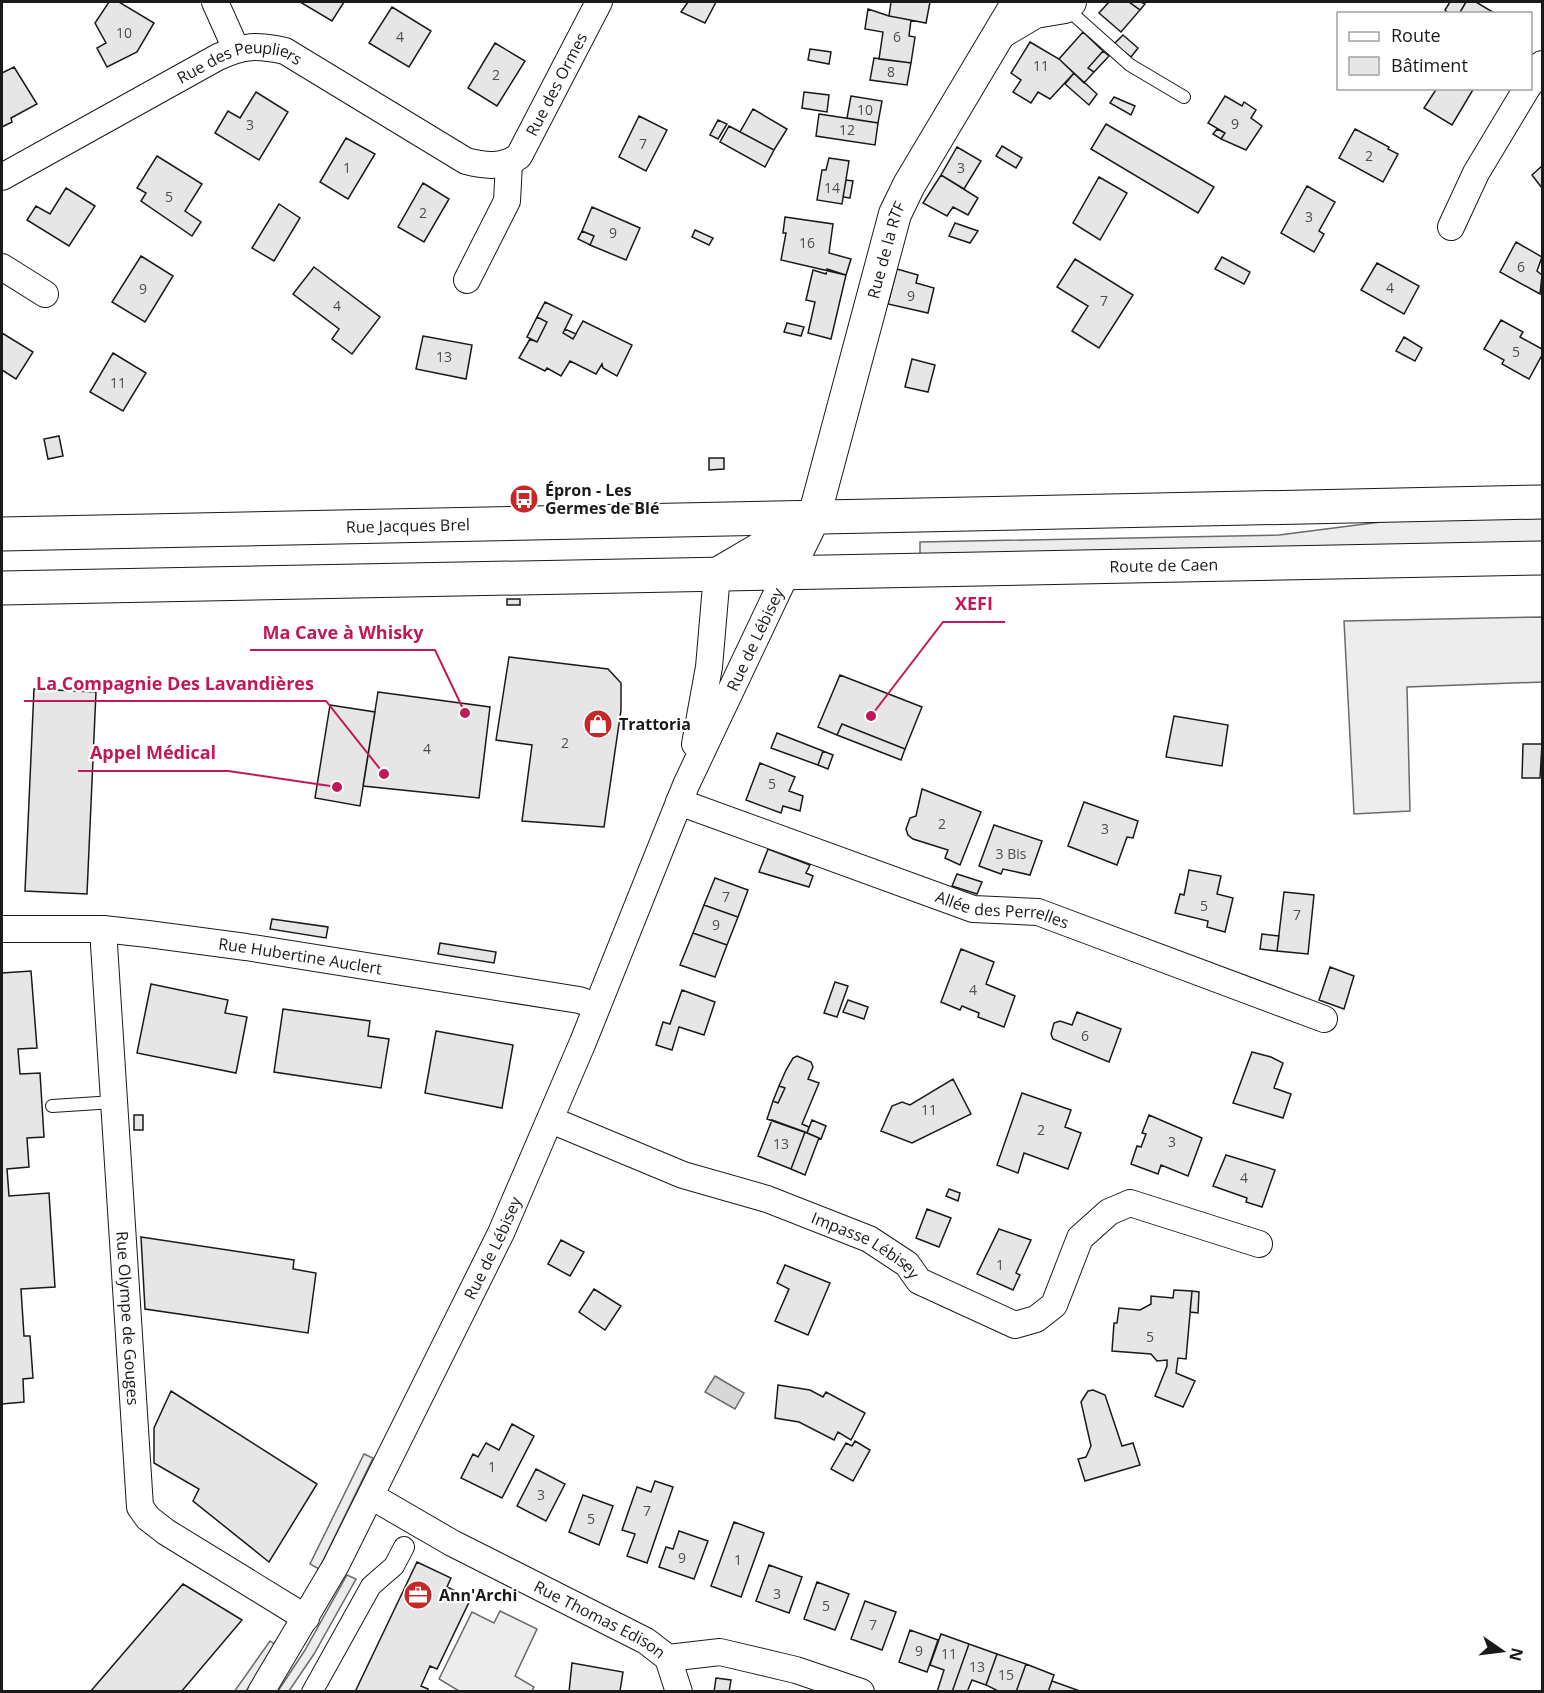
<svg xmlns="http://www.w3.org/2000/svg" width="1544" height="1693" font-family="'Open Sans',sans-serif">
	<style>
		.built { fill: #ededed; stroke: #6a6a6a; stroke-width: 1.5 }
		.water { fill: #d7d7d7; stroke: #6a6a6a; stroke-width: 1.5 }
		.building { fill: #e6e6e6; stroke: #1a1a1a; stroke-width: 1.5 }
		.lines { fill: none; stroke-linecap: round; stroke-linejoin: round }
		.service-casing { stroke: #1a1a1a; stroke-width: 14 }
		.pedestrian-casing { stroke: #1a1a1a; stroke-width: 22 }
		.minor-casing { stroke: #1a1a1a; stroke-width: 28 }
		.tertiary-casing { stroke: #1a1a1a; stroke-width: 34 }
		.primary-casing { stroke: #1a1a1a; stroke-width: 35 }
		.service { stroke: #fff; stroke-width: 12 }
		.pedestrian { stroke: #fff; stroke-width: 20 }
		.minor { stroke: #fff; stroke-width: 26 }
		.tertiary { stroke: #fff; stroke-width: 32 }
		.primary { stroke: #fff; stroke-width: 33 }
		.labels { text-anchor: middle; stroke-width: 4.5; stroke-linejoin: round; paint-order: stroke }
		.number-label { font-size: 14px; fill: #4d4d4d }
		.street-label { font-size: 16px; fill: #1a1a1a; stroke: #fff }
		.poi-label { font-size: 16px; font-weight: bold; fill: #1a1a1a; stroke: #fff; text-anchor: start }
		.leader { fill: none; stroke: #c2185b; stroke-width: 2 }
		.callout-dot { fill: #c2185b; stroke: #fff; stroke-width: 2 }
		.callout-label { font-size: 18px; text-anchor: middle; font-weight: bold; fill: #c2185b; stroke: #fff; stroke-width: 4.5; stroke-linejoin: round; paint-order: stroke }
	</style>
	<rect width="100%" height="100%" fill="#fff"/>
	<path class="built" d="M1542,516V542L920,555V542L1279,535L1404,519Z
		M1542,617V682L1407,687L1410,811L1354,814L1344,621Z
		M364,1454L373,1458L319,1569L310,1564Z
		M347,1575L356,1579L314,1654L289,1691H278L305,1650Z
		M500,1611L537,1629L515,1676L534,1687L532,1691H459L439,1679L472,1612L494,1623Z
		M270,1641L277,1646L246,1691L234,1692Z"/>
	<path class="water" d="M715,1376L744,1393L735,1409L705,1392Z"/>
	<path class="building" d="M109,2H119L154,23L137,52L107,67L97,48L106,43L95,23Z
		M300,2H344L332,21Z
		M688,2H716L705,23L681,12Z
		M891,2H930L926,23L889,16Z
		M1109,2H1129L1140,10L1121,32L1099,13Z
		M1129,2H1141L1145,4L1140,10Z
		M1450,2H1466L1459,14H1449L1445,10Z
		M1466,2H1476L1496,14H1459Z
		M392,7L431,31L409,67L369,43Z
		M868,9L889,16L911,20L909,36L915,37L911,63L879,59L883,32L865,29Z
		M1083,32L1103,51L1088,68L1094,72L1084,83L1059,59Z
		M1123,35L1138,48L1131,57L1114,44Z
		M1030,42L1059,59L1074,73L1050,99L1038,92L1031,103L1013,92L1021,80L1011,73Z
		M495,43L525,61L497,106L468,88Z
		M810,49L831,52L829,64L808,60Z
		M1103,51L1109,56L1094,72L1088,68Z
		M874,58L911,63L907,85L870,80Z
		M14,67L37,104L11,118L12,122L2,127V73Z
		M1074,73L1097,94L1089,105L1065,84Z
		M1437,88H1474L1452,125L1424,108Z
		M256,92L288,112L259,160L215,133L228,111L240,118Z
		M804,92L829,95L827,112L802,108Z
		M851,96L882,101L878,123L847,118Z
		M1225,96L1242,106L1244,102L1256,110L1251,118L1262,126L1246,150L1221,139L1225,133L1208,123Z
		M1114,97L1135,106L1131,115L1110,103Z
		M753,109L787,129L774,150L740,132Z
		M819,114L878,123L875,145L816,136Z
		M639,116L667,130L646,171L619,157Z
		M718,120L727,124L718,139L710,135Z
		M1106,124L1214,187L1198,213L1091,149Z
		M729,126L774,150L765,167L720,142Z
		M1217,129L1225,133L1221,139L1213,134Z
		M1355,129L1389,147L1388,149L1398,154L1383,182L1339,158Z
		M346,138L375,154L348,199L320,182Z
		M1002,146L1022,158L1016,168L996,156Z
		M957,147L981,161L964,189L941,175Z
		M157,156L202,184L185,211L201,222L192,236L141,201L146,193L137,188Z
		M829,158L849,161L842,204L817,200L822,170H826Z
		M1542,166V188L1532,175Z
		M941,175L978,198L968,215L953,207L947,216L923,203Z
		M1099,177L1127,193L1100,240L1073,223Z
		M846,180L853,181L850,198L843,197Z
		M423,183L449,199L424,242L398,227Z
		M1307,186L1335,202L1319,231L1324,234L1314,252L1281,233Z
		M66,188L95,206L69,246L27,220L36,206L50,214Z
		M279,204L300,218L274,261L252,248Z
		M592,207L640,228L626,260L590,245L594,236L582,231Z
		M785,217L833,224L829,253L851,259L846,275L781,260L786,233H783Z
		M955,223L978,231L970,243L949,236Z
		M695,230L713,238L709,245L692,237Z
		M582,231L594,236L590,245L578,239Z
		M1516,242L1542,257L1537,271L1542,275L1540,294L1500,272Z
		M141,256L173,276L145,322L112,302Z
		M1222,257L1250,272L1244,284L1215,269Z
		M1075,259L1133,295L1099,348L1072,331L1088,306L1057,287Z
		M1377,263L1419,286L1404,314L1361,290Z
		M314,267L380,317L352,354L332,339L339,329L293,294Z
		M827,269L846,275L831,339L808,333L815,302L806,300L813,270L826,274Z
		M897,269L918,275L916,283L934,288L928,313L888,304Z
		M545,302L572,315L563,333L573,339L583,321L632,345L617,376L603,368L602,364L596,374L570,361L561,376L547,368L545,371L519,358L530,339L537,342L547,322L537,317Z
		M537,317L547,322L537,342L527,337Z
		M1501,320L1523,332L1520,337L1542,349V355L1529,379L1502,364L1504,360L1484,349Z
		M787,323L804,327L801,336L784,332Z
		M565,329L576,334L573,339L563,333Z
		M2,333L33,352L16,379L2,370Z
		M423,336L472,345L466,379L416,369Z
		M1404,337L1422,348L1415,361L1396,351Z
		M113,353L146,373L123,411L90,392Z
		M912,359L935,365L928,392L905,387Z
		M59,436L63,456L48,459L44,439Z
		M709,458H724V469L709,470Z
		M533,494V500L520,501V495Z
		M507,599H520V605H507Z
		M509,657L608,669L621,683V710L604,827L522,821L532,745L496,740Z
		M840,675L922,707L905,749L842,724L837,735L818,727Z
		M34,689L96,692L87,894L25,891Z
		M378,692L490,707L479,798L363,786Z
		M330,705L375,712L360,806L315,798Z
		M1174,716L1228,725L1222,766L1166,757Z
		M842,724L905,749L901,760L837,735Z
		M777,733L823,751L818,765L771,748Z
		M1523,744H1542L1540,778H1522Z
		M823,751L833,755L828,769L818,765Z
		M760,763L795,777L789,791L803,796L800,811L783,806L781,813L746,800Z
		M922,789L981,812L960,865L945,858L948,850L913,839L908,835L906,829L910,818L916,816Z
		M1084,802L1138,821L1133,838L1127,837L1117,865L1068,846Z
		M994,825L1042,841L1030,875L1003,869L1001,874L979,866Z
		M768,849L810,865L806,873L813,876L809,887L759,872Z
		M1189,870L1221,876L1217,894L1233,898L1225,932L1207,927L1208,921L1175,913L1180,894L1184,895Z
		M957,874L982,882L977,894L952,886Z
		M715,878L748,890L738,917L704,905Z
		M1284,892L1314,895L1308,954L1277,951Z
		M704,905L738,917L727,945L693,933Z
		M272,919L328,927L326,938L270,929Z
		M693,933L727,945L715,977L680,965Z
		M1262,934L1279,936L1277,951L1260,949Z
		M440,943L496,952L494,963L438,954Z
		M961,949L994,962L986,984L1015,996L1004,1027L978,1017L979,1013L962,1006L960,1010L941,1002Z
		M1330,967L1354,976L1344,1009L1319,1000Z
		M31,971L37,1048L18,1049L20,1074L40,1073L44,1137L27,1138L29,1167L7,1169L9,1196L49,1193L55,1287L21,1289L24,1336H30L33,1378L23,1379L24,1402L2,1404V973Z
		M835,982L848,986L837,1017L824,1013Z
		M151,984L228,1000L225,1013L247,1017L236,1073L137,1053Z
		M682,990L715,1002L704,1035L679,1027L672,1050L656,1045L663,1022L670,1024Z
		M848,1000L868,1007L864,1019L843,1012Z
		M283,1009L370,1021L368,1036L389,1039L381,1088L274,1072Z
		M1077,1012L1121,1029L1109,1062L1053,1039L1051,1034L1054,1023L1060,1021L1072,1025Z
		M436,1031L513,1045L502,1108L425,1093Z
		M1252,1052L1271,1057L1283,1063L1274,1088L1291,1094L1283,1118L1233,1103Z
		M797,1056L811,1062L813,1067L808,1079L819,1083L802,1124L809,1127L807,1133L767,1119L773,1101L778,1103L785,1088L779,1086L786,1070L793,1058Z
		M953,1079L971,1114L912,1143L881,1131L892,1106L902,1102L910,1105Z
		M779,1086L785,1088L778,1103L773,1101Z
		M1022,1093L1071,1110L1065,1127L1081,1133L1068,1169L1024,1153L1018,1173L997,1165Z
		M134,1115H143V1130H134Z
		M1149,1115L1202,1138L1188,1176L1161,1165L1158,1174L1131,1164L1137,1146L1141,1147L1146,1134L1142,1133Z
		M772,1120L805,1132L791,1169L758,1156Z
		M812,1120L826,1126L821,1139L807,1133Z
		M805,1132L819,1138L805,1175L791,1169Z
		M1226,1155L1275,1170L1262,1207L1246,1202L1247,1198L1213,1186Z
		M949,1189L960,1193L958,1201L946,1196Z
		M927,1209L951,1218L939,1247L916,1238Z
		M999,1229L1031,1240L1016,1273L1020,1275L1013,1290L977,1274Z
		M141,1237L294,1260L293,1269L316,1273L308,1333L145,1309Z
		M561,1240L584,1252L570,1276L548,1264Z
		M785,1265L830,1283L808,1335L775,1321L789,1289L777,1283Z
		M594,1289L621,1306L605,1330L579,1312Z
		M1174,1290L1192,1291L1186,1359L1178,1358L1176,1373L1195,1381L1183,1407L1155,1396L1167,1366V1360L1157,1361L1151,1354L1112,1351L1114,1323H1117L1119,1308L1140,1310L1151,1304V1296L1173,1298Z
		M1192,1291L1199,1292L1198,1313L1190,1312Z
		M778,1385L810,1390L823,1397L826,1392L865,1413L851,1440L838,1432L834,1440L799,1422L775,1418Z
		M1093,1390L1105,1395L1122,1446L1133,1443L1140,1465L1085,1481L1078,1459L1086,1457L1091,1446L1081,1402L1088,1391Z
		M171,1391L317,1484L269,1562L193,1501L199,1489L154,1463V1428Z
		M512,1424L534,1436L502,1498L461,1478L473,1454L478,1457L486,1443L499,1450Z
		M855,1441L870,1450L853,1481L831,1469L846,1443L852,1446Z
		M536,1469L565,1484L546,1521L517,1506Z
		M655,1481L673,1487L647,1563L627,1556L635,1534L622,1530L637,1487L651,1492Z
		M583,1495L613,1506L599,1545L569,1532Z
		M734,1522L764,1533L741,1597L711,1586Z
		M679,1531L708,1541L694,1579L659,1567L666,1547L673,1549Z
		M417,1562L451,1578L447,1587L471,1598L437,1669L430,1666L421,1686L428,1689L427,1692H355Z
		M769,1565L802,1577L789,1613L756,1601Z
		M817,1582L849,1594L835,1630L804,1619Z
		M183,1584L242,1620L181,1692H90Z
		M865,1601L896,1612L882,1650L851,1639Z
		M910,1630L938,1640L927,1672L899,1662Z
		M941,1634L969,1644L952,1692H937L944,1670L930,1665Z
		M969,1644L997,1654L986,1685L972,1680L967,1692H952Z
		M997,1654L1026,1664L1016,1692H1000L986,1685Z
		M572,1663L623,1672L620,1691L624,1692H569Z
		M1026,1664L1054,1675L1048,1692H1016Z
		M716,1678L731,1680L729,1692H714Z
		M1052,1681L1080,1691V1692H1048Z"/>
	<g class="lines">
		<g class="service-casing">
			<path id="service" d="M1066,8L1130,65L1184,97
				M52,1106L114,1102"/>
		</g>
		<g class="pedestrian-casing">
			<path id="pedestrian" d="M312,1692L371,1586L394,1566L404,1547"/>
		</g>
		<g class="minor-casing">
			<g id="minor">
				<path d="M215,2L236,49"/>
				<path d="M1530,84L1542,64"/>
				<path id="s1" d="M2,177L218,57C244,45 257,45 285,51L466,161C485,166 503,168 519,156L599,2"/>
				<path d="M1451,227L1476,173L1527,88"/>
				<path d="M2,267L45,294"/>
				<path d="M467,280L507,201L509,163"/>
				<path d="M695,744L709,667L717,574"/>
				<path id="s2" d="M679,802L973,909L1038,912L1324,1019"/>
				<path id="s3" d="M2,929H103L148,934L246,947L579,1000L597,1006"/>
				<path id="s4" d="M103,929L140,1507L148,1518L166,1532L306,1618"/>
				<path id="s5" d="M551,1120L683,1175L767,1199L869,1239L907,1264L919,1281L1015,1325L1036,1319L1054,1305L1080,1238L1109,1212L1130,1203L1259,1244"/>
				<path id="s6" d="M371,1496L452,1543L646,1641L668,1658L679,1692"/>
				<path d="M668,1658L720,1652L796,1670L861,1692"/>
				<path id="s7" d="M261,1692L336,1565L501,1233L583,1042L686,785L786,574"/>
			</g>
		</g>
		<g class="tertiary-casing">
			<g id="tertiary">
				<path d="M1003,31L1035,12L1065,7L1070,2"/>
				<path d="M717,574L814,517"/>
				<path id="s8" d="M786,574L814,517L895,214L909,185L1018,2"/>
			</g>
		</g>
		<g class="primary-casing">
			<g id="primary">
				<path id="s9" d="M2,534L1542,502"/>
				<path id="s10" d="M2,588L1542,558"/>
			</g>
		</g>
		<use href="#service" class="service"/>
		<use href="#pedestrian" class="pedestrian"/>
		<use href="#minor" class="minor"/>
		<use href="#tertiary" class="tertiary"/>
		<use href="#primary" class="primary"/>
	</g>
	<defs>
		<g id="bus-disc" transform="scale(1.5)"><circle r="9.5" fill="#c62828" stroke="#fff"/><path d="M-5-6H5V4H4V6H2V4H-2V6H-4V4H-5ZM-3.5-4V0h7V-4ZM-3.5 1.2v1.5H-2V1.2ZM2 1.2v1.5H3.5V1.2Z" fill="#fff"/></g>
		<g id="shop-disc" transform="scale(1.5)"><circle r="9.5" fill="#c62828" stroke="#fff"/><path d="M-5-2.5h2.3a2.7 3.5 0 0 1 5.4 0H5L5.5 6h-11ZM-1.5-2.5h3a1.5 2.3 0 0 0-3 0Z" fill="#fff"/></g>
		<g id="office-disc" transform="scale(1.5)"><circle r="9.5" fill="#c62828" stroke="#fff"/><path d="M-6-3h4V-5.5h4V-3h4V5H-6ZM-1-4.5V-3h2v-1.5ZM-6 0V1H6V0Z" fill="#fff"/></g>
	</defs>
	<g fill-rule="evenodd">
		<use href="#bus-disc" x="524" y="499"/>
		<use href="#shop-disc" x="598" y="724"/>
		<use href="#office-disc" x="418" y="1595"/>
	</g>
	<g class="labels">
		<g class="number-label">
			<text x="124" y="38">10</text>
			<text x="400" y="42">4</text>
			<text x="897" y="42">6</text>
			<text x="1041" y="71">11</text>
			<text x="891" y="77">8</text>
			<text x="496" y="80">2</text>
			<text x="865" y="115">10</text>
			<text x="1235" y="129">9</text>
			<text x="250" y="130">3</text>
			<text x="847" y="135">12</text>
			<text x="643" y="149">7</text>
			<text x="1369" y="161">2</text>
			<text x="347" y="173">1</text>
			<text x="961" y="173">3</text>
			<text x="832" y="193">14</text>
			<text x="169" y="202">5</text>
			<text x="423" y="218">2</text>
			<text x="1309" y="222">3</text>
			<text x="613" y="238">9</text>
			<text x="807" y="248">16</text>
			<text x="1521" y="272">6</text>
			<text x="1390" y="293">4</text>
			<text x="143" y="294">9</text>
			<text x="911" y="301">9</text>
			<text x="1104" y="306">7</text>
			<text x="337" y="311">4</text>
			<text x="1516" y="357">5</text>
			<text x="444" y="362">13</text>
			<text x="118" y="388">11</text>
			<text x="565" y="748">2</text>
			<text x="427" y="754">4</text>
			<text x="772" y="789">5</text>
			<text x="942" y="829">2</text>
			<text x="1105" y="834">3</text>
			<text x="1011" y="859">3 Bis</text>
			<text x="726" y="902">7</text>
			<text x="1204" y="911">5</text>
			<text x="1297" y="920">7</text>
			<text x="716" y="930">9</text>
			<text x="973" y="995">4</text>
			<text x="1085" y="1041">6</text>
			<text x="929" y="1115">11</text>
			<text x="1041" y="1135">2</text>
			<text x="1172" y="1147">3</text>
			<text x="781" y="1149">13</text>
			<text x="1244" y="1183">4</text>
			<text x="1000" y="1270">1</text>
			<text x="1150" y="1342">5</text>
			<text x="492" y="1472">1</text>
			<text x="541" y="1500">3</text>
			<text x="647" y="1516">7</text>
			<text x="591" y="1524">5</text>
			<text x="682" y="1563">9</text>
			<text x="738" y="1565">1</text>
			<text x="777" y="1599">3</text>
			<text x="826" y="1611">5</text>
			<text x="873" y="1630">7</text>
			<text x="919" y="1656">9</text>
			<text x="949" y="1659">11</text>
			<text x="977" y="1672">13</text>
			<text x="1006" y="1680">15</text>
		</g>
		<g class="street-label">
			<text dy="6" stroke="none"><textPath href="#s1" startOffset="268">Rue des Peupliers</textPath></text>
			<text dy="6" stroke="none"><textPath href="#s1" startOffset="664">Rue des Ormes</textPath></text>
			<text dy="6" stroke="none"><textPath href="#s8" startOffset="340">Rue de la RTF</textPath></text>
			<text dy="6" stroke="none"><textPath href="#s9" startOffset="406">Rue Jacques Brel</textPath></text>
			<text dy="6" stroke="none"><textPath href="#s10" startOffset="1162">Route de Caen</textPath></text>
			<text dy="6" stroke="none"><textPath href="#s7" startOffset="1164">Rue de Lébisey</textPath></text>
			<text dy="6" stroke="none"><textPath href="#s2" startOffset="342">Allée des Perrelles</textPath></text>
			<text dy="6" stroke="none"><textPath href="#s3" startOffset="300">Rue Hubertine Auclert</textPath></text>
			<text dy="6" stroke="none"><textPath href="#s7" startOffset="501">Rue de Lébisey</textPath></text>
			<text dy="6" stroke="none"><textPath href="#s5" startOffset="340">Impasse Lébisey</textPath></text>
			<text dy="6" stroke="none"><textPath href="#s4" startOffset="390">Rue Olympe de Gouges</textPath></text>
			<text dy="6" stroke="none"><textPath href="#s6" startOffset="260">Rue Thomas Edison</textPath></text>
		</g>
		<g class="poi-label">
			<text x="545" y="496">Épron - Les<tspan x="545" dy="18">Germes de Blé</tspan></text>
			<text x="619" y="730">Trattoria</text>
			<text x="439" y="1601">Ann'Archi</text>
		</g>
	</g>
	<path class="leader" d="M871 716L943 622H1005M465 713L435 650H250M384 774L326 701H24M337 787L228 771H78"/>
	<g class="callout-dot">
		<circle cx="871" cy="716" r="6"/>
		<circle cx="465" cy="713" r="6"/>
		<circle cx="384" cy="774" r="6"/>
		<circle cx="337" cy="787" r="6"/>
	</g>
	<g class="callout-label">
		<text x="974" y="610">XEFI</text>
		<text x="343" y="639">Ma Cave à Whisky</text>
		<text x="175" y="690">La Compagnie Des Lavandières</text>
		<text x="153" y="759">Appel Médical</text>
	</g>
	<rect width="1544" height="1693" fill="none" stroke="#1a1a1a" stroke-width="6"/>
	<rect x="1337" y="12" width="195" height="78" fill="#ffffff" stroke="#a3a3a3" stroke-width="1.5"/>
	<rect x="1349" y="32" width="30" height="9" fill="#ffffff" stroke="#a3a3a3" stroke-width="1.5"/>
	<text x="1391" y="42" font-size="18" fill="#1a1a1a">Route</text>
	<rect x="1349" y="57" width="30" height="18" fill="#e6e6e6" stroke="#a3a3a3" stroke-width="1.5"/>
	<text x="1391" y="72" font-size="18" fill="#1a1a1a">Bâtiment</text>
	<g transform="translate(1502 1651) rotate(104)" stroke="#ffffff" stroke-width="4.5" paint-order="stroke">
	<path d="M0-4.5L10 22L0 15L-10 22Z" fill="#1a1a1a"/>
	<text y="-9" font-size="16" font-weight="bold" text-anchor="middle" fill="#1a1a1a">N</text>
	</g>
</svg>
